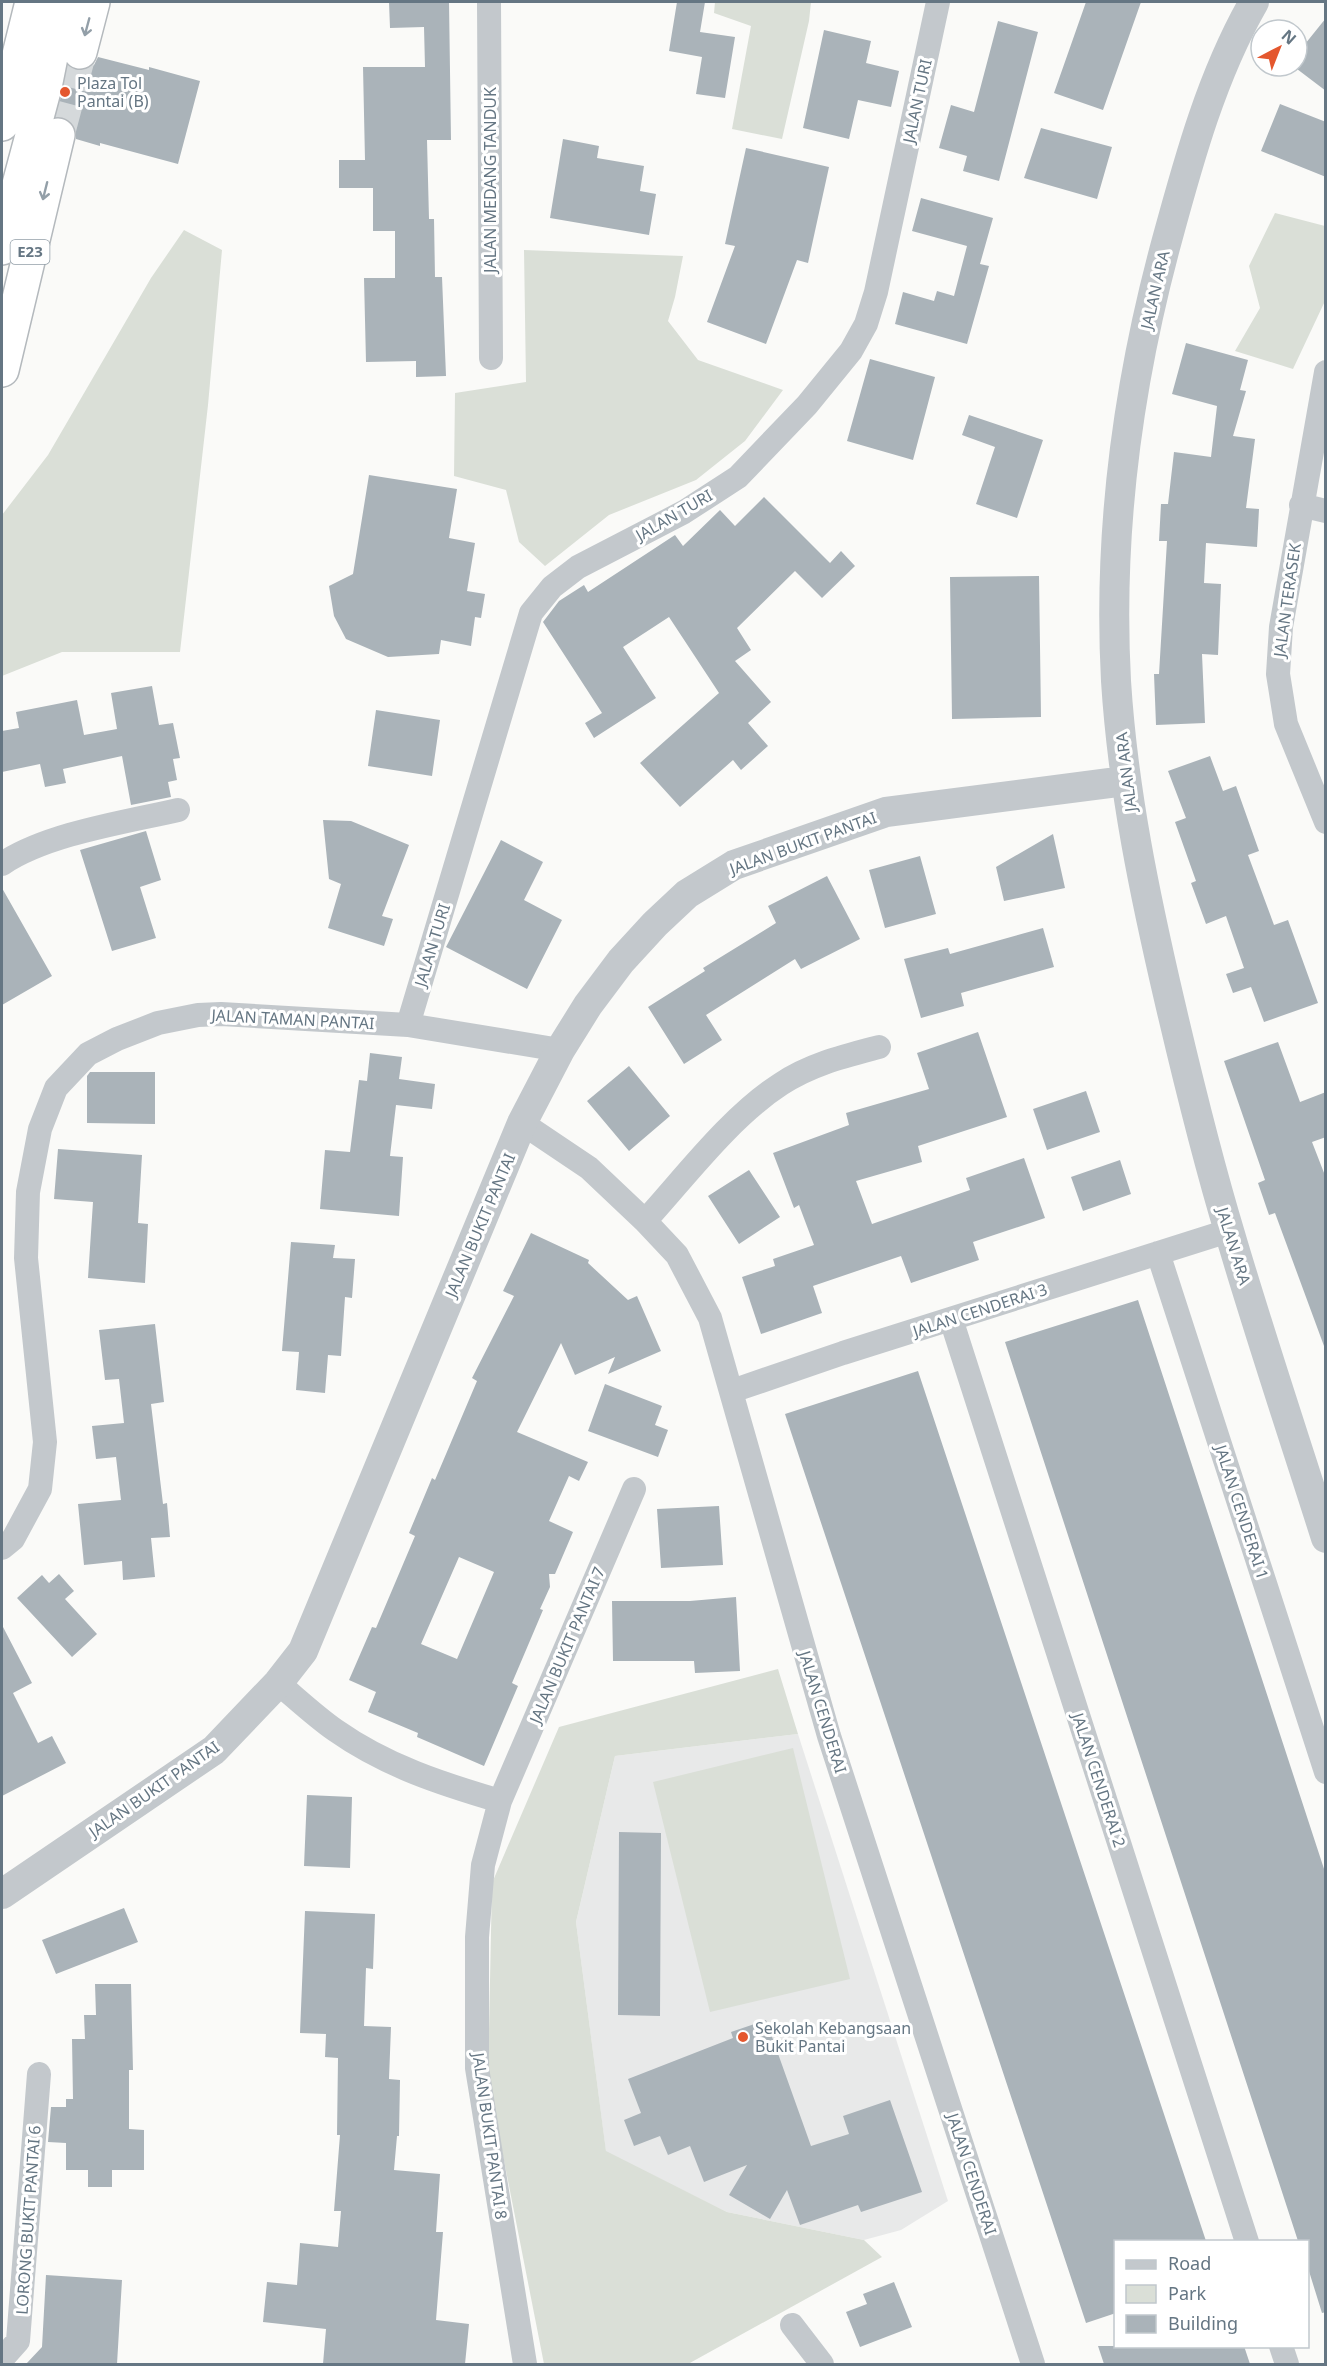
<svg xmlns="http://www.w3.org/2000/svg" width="1327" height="2366" font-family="'Noto Sans',sans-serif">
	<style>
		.built { fill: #e8e9e9 }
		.green { fill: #dadfd7 }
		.building { fill: #aab3b9; fill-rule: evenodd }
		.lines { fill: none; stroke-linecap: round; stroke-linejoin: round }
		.motorway-tunnel { stroke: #d5d9db; stroke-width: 33; stroke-dasharray: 33 16; stroke-linecap: butt }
		.motorway-casing { stroke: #b4b9bd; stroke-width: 36 }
		.minor { stroke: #c3c8cc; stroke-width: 24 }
		.tertiary { stroke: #c3c8cc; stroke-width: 30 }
		.motorway { stroke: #fff; stroke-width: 33 }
		.oneway { stroke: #939fa8 }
		.poi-dot { fill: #e4572e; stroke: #fff; stroke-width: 2 }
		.labels { text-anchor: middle; stroke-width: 6; stroke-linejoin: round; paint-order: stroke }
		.shield { fill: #fff; stroke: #939fa8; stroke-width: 1.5 }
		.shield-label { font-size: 15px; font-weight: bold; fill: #657683 }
		.poi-label { font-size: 16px; fill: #657683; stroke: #fff; text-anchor: start }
		.street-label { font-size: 16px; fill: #657683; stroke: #fff }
	</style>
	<rect width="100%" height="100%" fill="#fafaf8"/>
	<path class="built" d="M798,1734L948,2201L901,2230L864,2240L727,2212L606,2152L576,1922L615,1756Z"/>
	<path class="green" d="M715,2H811L809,21L782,139L732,129L751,26L714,13Z
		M1275,213L1325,226V301L1293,369L1235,351L1260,308L1249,266Z
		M184,230L222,250L208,405L180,652H62L2,676V515L48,455L151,278Z
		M524,250L683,256L675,297L668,321L698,360L783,390L745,441L696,480L609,515L545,566L519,542L506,490L454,476L455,393L526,382Z
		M778,1669L798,1734L615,1756L576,1922L606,2151L727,2212L864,2240L882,2257L688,2364H544L488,2079L492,1883L559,1727Z
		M793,1748L850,1979L710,2012L653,1782Z"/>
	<path class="building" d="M389,2H449L451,140H427L429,219H434L435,277H442L446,376L416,377V361L366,362L364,278H395V231H373V188H339V160H365L363,67H425L424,27L390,28Z
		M677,2H705L700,32L735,37L725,98L696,94L702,57L669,51Z
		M1086,2H1141L1103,110L1054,93Z
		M1326,18V91L1297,69V54Z
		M998,21L1038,32L999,181L963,171L967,156L939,148L951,105L974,112Z
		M824,30L871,41L866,63L899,71L891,107L858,100L849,139L803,128Z
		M98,57L149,70V67L200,81L178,164L100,143V146L76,139V130L71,122L63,117H56L68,66L76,70H86L94,65Z
		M1280,104L1326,122V177L1261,151Z
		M1041,128L1112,147L1097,199L1024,178Z
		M563,139L599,146L597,158L644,166L640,191L656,194L649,235L550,218Z
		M746,148L829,167L808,263L797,260L766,344L707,322L735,246L725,244Z
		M921,198L993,218L980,264L989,266L967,344L895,324L903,292L934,301L937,291L954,296L967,246L912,231Z
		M1186,343L1248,360L1240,390L1246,391L1233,436L1255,439L1246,508L1259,509L1257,547L1206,543L1204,583L1221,584L1218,655L1202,654L1205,723L1156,725L1154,674H1159L1167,541H1159L1161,504H1168L1174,452L1211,457L1217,406L1172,394Z
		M870,359L935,377L913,460L847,441Z
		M969,415L1043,440L1017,518L976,504L995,447L962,435Z
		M369,475L457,489L449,538L475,543L467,591L485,594L481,618L475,617L471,646L441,640L439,654L388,657L346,639L334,616L329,586L353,574Z
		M764,497L830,563L841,551L855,566L822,598L795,571L737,628L751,650L735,661L771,702L748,723L768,746L741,770L733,760L680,807L640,763L719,693L669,617L623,647L656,698L594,738L585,723L602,713L543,622L559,601L584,585L588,592L675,535L683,546L720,510L735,526Z
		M1039,576L1041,717L952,719L950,577Z
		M152,686L159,725L173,723L180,758L173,759L177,780L168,782L171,797L131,805L122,756L63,769L66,783L45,787L40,764L2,772V731L19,728L16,712L77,700L84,735L117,729L111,693Z
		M376,710L440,720L432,776L368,766Z
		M1210,756L1223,791L1236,786L1259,851L1248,855L1274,925L1288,920L1318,1003L1264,1022L1251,987L1233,993L1226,974L1244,968L1226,916L1206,924L1191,883L1196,881L1175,822L1186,818L1168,771Z
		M323,820L351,821L409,845L382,916L393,919L384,946L328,928L341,884L329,879Z
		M146,831L161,880L140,887L156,938L112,951L80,850Z
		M1053,834L1065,888L1004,901L996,867Z
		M501,840L543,862L524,900L562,920L527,989L446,947Z
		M920,856L936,914L885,928L869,870Z
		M827,876L860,939L801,969L795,959L706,1015L722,1040L684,1064L648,1007L705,971L703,968L776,923L768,906Z
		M2,888L52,976L2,1005Z
		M1043,928L1054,967L961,993L964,1006L921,1018L904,959L948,948L950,954Z
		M978,1032L1007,1117L918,1146L922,1162L856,1181L872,1224L970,1190L966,1178L1024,1158L1045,1218L973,1242L979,1260L911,1283L901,1256L813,1286L822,1313L761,1334L742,1277L775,1266L773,1259L814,1245L799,1205L794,1208L773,1153L849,1125L846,1113L929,1089L917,1053Z
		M1278,1042L1300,1102L1326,1092V1137L1312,1142L1326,1178V1345L1324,1346L1275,1213L1269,1215L1258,1183L1265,1180L1224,1061Z
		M370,1053L402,1057L399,1079L435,1084L432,1109L396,1105L390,1156L403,1157L399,1216L320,1209L325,1150L350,1152L359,1080L367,1081Z
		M629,1066L670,1116L629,1151L587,1101Z
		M90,1072H155V1124L87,1123V1076Z
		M1086,1091L1100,1132L1047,1150L1033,1109Z
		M58,1149L142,1155L138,1223L148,1224L145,1283L88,1278L93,1202L54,1199Z
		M1120,1160L1131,1194L1083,1211L1071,1177Z
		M749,1170L780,1217L739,1244L708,1196Z
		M531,1233L589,1260L588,1263L628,1300L637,1296L661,1351L608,1374L615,1357L575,1375L561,1343L517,1432L588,1462L579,1481L569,1476L549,1521L573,1532L555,1574H549L550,1587L540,1609L543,1610L512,1683L518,1686L484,1766L417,1737L418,1733L368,1712L376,1692L349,1680L372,1627L376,1628L415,1536L409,1533L432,1478L435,1480L477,1381L472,1378L514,1296L503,1291ZM459,1557L494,1572L457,1659L421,1644Z
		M291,1242L335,1245L333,1258L355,1259L352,1298L345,1297L341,1356L328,1355L325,1393L296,1390L299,1352L282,1351Z
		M1138,1300L1326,1875V2312L1322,2313L1308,2268V2241H1298L1005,1342Z
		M155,1324L164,1402L151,1404L163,1504L167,1503L170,1537L151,1538L155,1577L123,1580L122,1561L84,1565L78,1504L121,1500L116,1457L96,1459L92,1426L124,1423L119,1379L105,1380L99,1330Z
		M918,1371L1206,2241H1116V2313L1086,2323L785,1414Z
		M605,1384L662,1406L655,1425L668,1430L658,1457L588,1431Z
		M719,1506L723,1565L661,1568L657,1509Z
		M59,1574L74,1591L65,1599L97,1634L72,1657L17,1598L42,1575L49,1583Z
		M736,1597L740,1671L695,1673L694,1661H613L612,1601H690Z
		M2,1625L32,1683L13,1693L38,1743L52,1736L66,1763L2,1796Z
		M307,1795L352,1797L350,1868L304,1866Z
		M619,1832L661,1833L660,2016L618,2015Z
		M124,1908L138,1942L56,1974L42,1940Z
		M305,1911L375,1914L373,1969L366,1968L364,2026L391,2027L389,2079L400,2080L399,2136H397L394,2170L440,2174L436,2232H443L436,2320L469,2324L465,2364H323L326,2329L263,2322L267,2282L297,2285L300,2243L338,2247L341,2211H334L340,2135H337L338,2058L325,2057L326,2034L300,2033Z
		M95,1984H131L133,2070H129V2129L144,2130V2170H112V2187H88V2170H66V2143L48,2142L51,2107H66V2099H73L72,2039H85L84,2015H96Z
		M766,2020L811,2146L849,2134L843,2116L890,2100L922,2192L861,2212L858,2205L800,2225L787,2190L770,2219L729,2195L747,2165L704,2182L690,2146L668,2155L660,2136L634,2146L624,2120L641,2113L628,2079L733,2038L731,2032Z
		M46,2275L122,2280L117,2364H26L42,2347Z
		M894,2282L912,2327L860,2347L846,2312L867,2304L863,2294Z
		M1098,2346H1244L1250,2364H1104Z"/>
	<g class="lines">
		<path class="motorway-tunnel" d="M58,135L80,52"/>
		<g class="motorway-casing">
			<path id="motorway" d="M80,52L93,2
				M2,124L32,2
				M2,248L45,87L62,2
				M2,370L58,135"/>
		</g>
		<path class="minor" d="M489,2L491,358
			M1326,372L1281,627L1278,674L1286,724L1326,822
			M1301,505L1326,511
			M2,864C46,834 125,822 178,810
			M408,1025L531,613L552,587L578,567L684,512L738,477L807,405L851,351L866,324L876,292L938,2
			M522,1123L589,1168L645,1221L677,1255L710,1318L829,1736L1033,2364
			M645,1221C686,1176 730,1117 781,1084C811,1064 845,1056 879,1047
			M1158,1253L1326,1772
			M951,1319L1247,2242
			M732,1391L843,1353L1228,1231
			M2,1548L13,1539L40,1489L45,1442L26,1258L28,1192L40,1129L56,1088L88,1054L117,1039L158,1023L198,1015L221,1014L408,1025L560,1050
			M278,1683C297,1699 315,1716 335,1730C386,1766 442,1784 500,1801
			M792,2325L822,2364
			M1281,2346L1287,2364
			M2,2359L18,2341L39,2074
			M525,2364L477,2068V1937L483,1865L500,1801L634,1489"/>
		<path class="tertiary" d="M1254,2C1212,75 1189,159 1167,240C1128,383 1108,533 1116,681C1123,791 1145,896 1170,1003C1188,1080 1207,1158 1230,1234C1260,1336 1294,1437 1326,1538
			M2,1894L214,1750L278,1683L303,1651L522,1123L560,1050L588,1005L621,961L655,924L687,894L734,865L886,812L1125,781"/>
		<use href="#motorway" class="motorway"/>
	</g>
	<defs><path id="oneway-shaft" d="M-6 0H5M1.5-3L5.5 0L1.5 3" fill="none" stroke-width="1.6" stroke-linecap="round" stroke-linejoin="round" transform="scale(1.5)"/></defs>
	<g class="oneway">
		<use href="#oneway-shaft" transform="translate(87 27) rotate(105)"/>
		<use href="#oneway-shaft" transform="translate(45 191) rotate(104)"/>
	</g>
	<g class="poi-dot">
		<circle cx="65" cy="92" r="6"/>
		<circle cx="743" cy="2037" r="6"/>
	</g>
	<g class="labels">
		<rect class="shield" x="10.5" y="240" width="39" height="24" rx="4.5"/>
		<g class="shield-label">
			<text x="30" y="257">E23</text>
		</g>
		<g class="poi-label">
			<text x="77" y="89">Plaza Tol<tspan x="77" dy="18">Pantai (B)</tspan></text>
			<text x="755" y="2034">Sekolah Kebangsaan<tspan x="755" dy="18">Bukit Pantai</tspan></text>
		</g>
		<g class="street-label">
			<text transform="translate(917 101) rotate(-78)" y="6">JALAN TURI</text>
			<text transform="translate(490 180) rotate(-90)" y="6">JALAN MEDANG TANDUK</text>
			<text transform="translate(1155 290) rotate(-77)" y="6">JALAN ARA</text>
			<text transform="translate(674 515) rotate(-30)" y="6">JALAN TURI</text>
			<text transform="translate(1287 600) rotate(-82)" y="6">JALAN TERASEK</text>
			<text transform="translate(1126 772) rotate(-97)" y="6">JALAN ARA</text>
			<text transform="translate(803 843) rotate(-20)" y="6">JALAN BUKIT PANTAI</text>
			<text transform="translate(432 945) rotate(-73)" y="6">JALAN TURI</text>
			<text transform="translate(293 1019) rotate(3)" y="6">JALAN TAMAN PANTAI</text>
			<text transform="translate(480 1225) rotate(-67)" y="6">JALAN BUKIT PANTAI</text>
			<text transform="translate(1234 1246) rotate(73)" y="6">JALAN ARA</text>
			<text transform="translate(980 1310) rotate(-18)" y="6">JALAN CENDERAI 3</text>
			<text transform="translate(1242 1512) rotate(72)" y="6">JALAN CENDERAI 1</text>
			<text transform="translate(567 1645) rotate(-67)" y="6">JALAN BUKIT PANTAI 7</text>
			<text transform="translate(823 1712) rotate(73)" y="6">JALAN CENDERAI</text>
			<text transform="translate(1099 1780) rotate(72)" y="6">JALAN CENDERAI 2</text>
			<text transform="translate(154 1789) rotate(-35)" y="6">JALAN BUKIT PANTAI</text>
			<text transform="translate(490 2136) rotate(82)" y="6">JALAN BUKIT PANTAI 8</text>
			<text transform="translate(972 2174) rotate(72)" y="6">JALAN CENDERAI</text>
			<text transform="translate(28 2220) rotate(-86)" y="6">LORONG BUKIT PANTAI 6</text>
		</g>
	</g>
	<rect width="1327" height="2366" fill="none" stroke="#657683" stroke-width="6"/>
	<rect x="1114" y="2240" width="195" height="108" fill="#ffffff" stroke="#c1c8cd" stroke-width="1.5"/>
	<rect x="1126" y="2260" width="30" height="9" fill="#c3c8cc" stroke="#c1c8cd" stroke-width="1.5"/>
	<text x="1168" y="2270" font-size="18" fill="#657683">Road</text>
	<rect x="1126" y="2285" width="30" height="18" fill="#dadfd7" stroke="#c1c8cd" stroke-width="1.5"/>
	<text x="1168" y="2300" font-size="18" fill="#657683">Park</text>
	<rect x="1126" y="2315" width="30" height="18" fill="#aab3b9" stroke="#c1c8cd" stroke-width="1.5"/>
	<text x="1168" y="2330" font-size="18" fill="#657683">Building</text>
	<g transform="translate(1279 48) rotate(42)"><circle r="28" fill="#ffffff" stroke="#c1c8cd" stroke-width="1.5"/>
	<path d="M0-4.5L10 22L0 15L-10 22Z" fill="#e4572e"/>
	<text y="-9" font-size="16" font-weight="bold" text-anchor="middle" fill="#657683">N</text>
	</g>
</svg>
